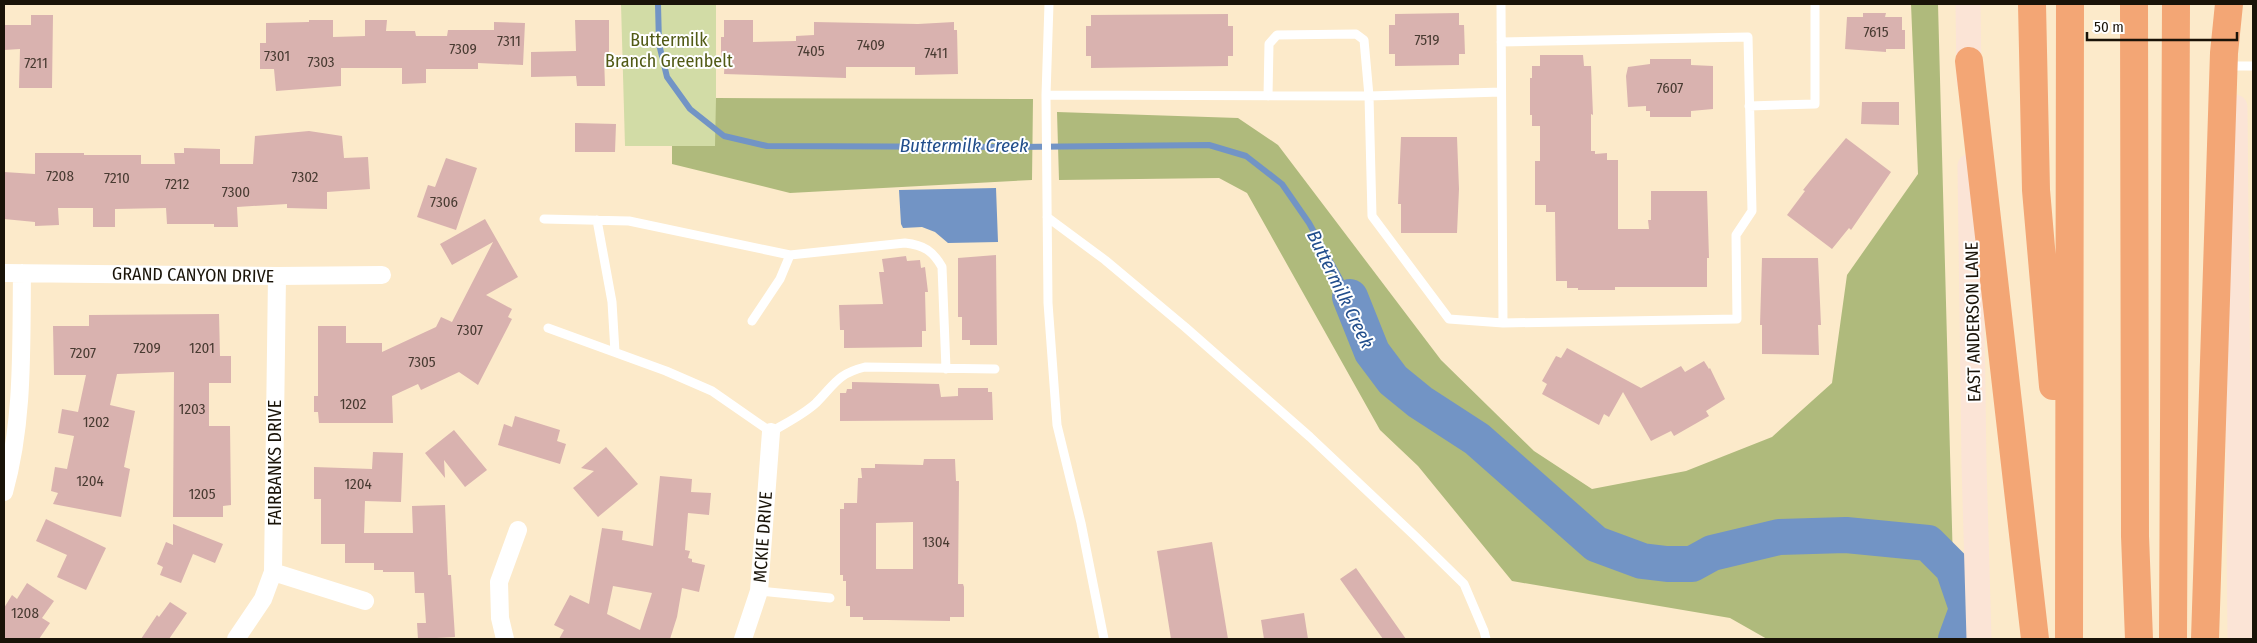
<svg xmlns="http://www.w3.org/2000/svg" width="2257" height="643" font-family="'Fira Sans Condensed',sans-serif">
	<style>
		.green { fill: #d2dca6 }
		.forest { fill: #afba7c }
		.water { fill: #7294c5 }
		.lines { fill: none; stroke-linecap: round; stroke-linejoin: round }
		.stream { stroke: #7294c5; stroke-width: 6 }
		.river { stroke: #7294c5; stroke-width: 36 }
		.building { fill: #d9b2af; fill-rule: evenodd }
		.lane { stroke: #fff; stroke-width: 9 }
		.street { stroke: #fff; stroke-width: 18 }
		.secondary { stroke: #fbe4d6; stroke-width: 25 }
		.highway { stroke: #f3a675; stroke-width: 28 }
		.labels { text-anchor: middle; stroke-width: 4; stroke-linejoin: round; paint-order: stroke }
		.number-label { font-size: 15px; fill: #493b32 }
		.park-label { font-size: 18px; fill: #515a15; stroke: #fff }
		.street-label { font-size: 18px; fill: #191308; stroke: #fff }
		.water-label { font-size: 19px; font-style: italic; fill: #224e8c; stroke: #fff }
	</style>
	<rect width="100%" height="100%" fill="#fceaca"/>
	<path class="green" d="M621,4H716V146H625Z"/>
	<path class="forest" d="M1911,4H1938L1955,639H1767L1730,618L1512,581L1418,466L1380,430L1247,193L1219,178L1059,180L1057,112L1238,118L1278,145L1441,360L1534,451L1592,489L1686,471L1772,437L1832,383L1847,275L1918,174Z
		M716,98L1033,99L1032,180L790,193L672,164V146H715Z"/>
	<path class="water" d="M996,188L998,242L948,243L935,232L922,227L903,228L901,224L899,190Z"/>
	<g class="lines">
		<path class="stream" d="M658,4L659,44L667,77L690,109L724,136L767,146L1010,147L1209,145L1246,156L1282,184L1309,223L1350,297"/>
		<path class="river" d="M1350,297L1372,352L1393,380L1420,402L1477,439L1596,544L1642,561L1667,564H1692L1712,553L1779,537L1846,535L1928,543L1953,568L1967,609L1956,639"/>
	</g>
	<path class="building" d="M1459,13V25H1464L1465,54H1459V65L1395,66V54H1389V25H1395V14Z
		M1863,13H1886L1885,17H1902V30H1905V49H1886V52L1845,49L1847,17H1863Z
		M1228,14V26H1233V56H1228V66L1091,68V56H1086V26H1091V15Z
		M31,15H53L52,88H19L20,49L4,50V25H31Z
		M309,20H333V37L365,36V20H387L386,31H415L416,36H447L448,30H494V22L525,23L523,65L478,63V69H426V83L402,84V68H341V86L276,91L274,69H260V43H266V23L309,22Z
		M575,20H609V55H606L604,57L605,86H577L576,76L531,77V52L576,51Z
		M724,20H753V42L796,41V36L814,35V22L918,24L954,22V30H957L958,74L915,75V67H846V78L724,74L725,56L721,57V37H724Z
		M1540,55H1583L1584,66H1591L1593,115L1591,114V151H1595V154L1607,153V160H1618V229H1649L1648,220H1651V191H1707L1709,258H1707V287H1615V290H1578V288H1567V281H1556L1555,212H1546V205H1535V161H1540V126H1532V115H1530V78H1532V66H1540Z
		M1650,59H1691V65L1713,66V109L1691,111V117H1650V111H1646V106L1628,107L1626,76L1628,67L1650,64Z
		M1862,102H1899V125L1861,124Z
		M575,123L616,124L615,152H575Z
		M309,131L342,136L344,158L368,157L370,189L327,192V209L287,208V204L237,207L238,227H214V224H167L166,208L115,209V227H93V208H58L59,225L35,226V222L4,219V172L35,174V153H84V155H141V164H175L174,153H184V148L220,149V164H253L255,136Z
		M1401,137H1457L1459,189L1457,233H1401V204H1398Z
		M1846,138L1891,172L1851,230L1849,228L1832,249L1787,215L1805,191L1803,190L1811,180Z
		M446,158L477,168L456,230L417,217L428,185L435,187Z
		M485,219L518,277L486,295L512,309L508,317L512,319L478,385L459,372L421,390L418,384L392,396L393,423H319L318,412H314V396H318V326H346V343H382V352L436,327L441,317L452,322L493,242L452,265L440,244Z
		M996,255L997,345H970V340H962V317H958V258Z
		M906,256L907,261L920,260L921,268L925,267L928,292H925L926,331H922V347L844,348V330H840L839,305L883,304L879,272H884L882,259Z
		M1762,258H1818L1821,325H1818L1819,355L1762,354V325H1760Z
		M219,314L220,356H231V383H209V426H230L231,505L223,506V517H173L174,372L117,374L110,405L135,411L124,467L130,469L121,517L53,504L58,493L51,491L55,467L67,469L74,436L58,433L62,409L78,412L86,375H54L53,326H89V315Z
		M1567,348L1641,388L1681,366L1685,372L1704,361L1709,369L1710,368L1725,399L1706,411L1709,416L1674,436L1671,431L1651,441L1623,392L1609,417L1604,414L1599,425L1542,394L1547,384L1542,381L1556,356L1561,358Z
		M852,382L939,384L941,397L958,396V388H988V392H992L993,420L840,421V393H846L847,389H852Z
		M515,416L560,430L557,441L566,444L560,464L498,445L504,424L512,427Z
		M454,430L487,470L465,487L444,460L445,478L425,453Z
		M606,447L638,484L598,517L573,488L594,471L581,468Z
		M373,452L403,453L401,502L365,501L364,533H413L412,506L445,505L448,575H451L455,637L418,639L417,623H426L424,593H415L414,572H383V570H374V563H345V544H321V499H314V467L372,469Z
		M924,459H955L956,481H959L958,584H963L964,587V617H950V621L887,620H863V617H850V606H846V581H843V575H840V509H844V503H857L858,478H862L861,468H875V464L923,465ZM913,522V569H876V523Z
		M660,476L692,479L691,492L711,493L709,515L688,513L685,550L690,551L688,558L692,559V562L705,565L699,592L682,588L677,617L670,639H559L564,630L554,625L570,595L589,604L602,528L623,531L622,540L653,546ZM613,586L652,593L640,630L607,614Z
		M46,519L106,548L86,590L57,577L67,555L36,541Z
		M173,524L223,544L215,563L193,554L181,583L160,575L163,567L157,564L166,542L173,545Z
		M1212,542L1228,639H1171L1157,551Z
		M1356,568L1406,639H1383L1340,579Z
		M27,583L54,601L42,618L50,623L39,639H4V608L12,595L17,599Z
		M170,602L187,613L169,639H141L157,615L159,617Z
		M1304,613L1308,639H1264L1261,620Z"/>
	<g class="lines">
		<path class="lane" d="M1049,4L1046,95L1048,303L1057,425L1081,523L1104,639
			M1501,42L1748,37L1752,211L1736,235L1737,319L1503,323C1502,216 1501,110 1501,4
			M2234,66H2253
			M1046,95L1369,96L1372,216L1449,319L1503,323
			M1268,96L1269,44L1277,35L1356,34L1364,40L1369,96L1501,92
			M1749,106L1815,104V4
			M1047,217L1105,260L1185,327L1310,437L1416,537L1464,584L1484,631L1486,639
			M544,219L629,221L790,255
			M597,220L612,302L615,352
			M752,321L780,279L790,255L905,243C924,245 933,251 942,267L946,369
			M548,328L666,371L712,391L771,432C786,423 803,415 816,403C835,384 837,374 865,367L995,369
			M759,591L830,598"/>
		<path class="street" d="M4,273L277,276L382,275
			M4,492C24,421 21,346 22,273
			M273,572L365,601
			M236,639L263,599L273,572L277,276
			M505,639L500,618L499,582L518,530
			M743,639L759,591L771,432"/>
		<path class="secondary" d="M1968,4L1969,81
			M2235,107L2240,639
			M1970,166L1974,464L1979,639"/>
		<path class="highway" d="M2032,4L2036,190L2053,386
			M2134,4L2135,536L2139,639
			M1969,61L2035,639
			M2069,639L2070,4
			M2173,639L2176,4
			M2205,639L2224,53L2229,4"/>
	</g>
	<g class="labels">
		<g class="number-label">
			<text x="1876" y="37">7615</text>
			<text x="1427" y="45">7519</text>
			<text x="509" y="46">7311</text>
			<text x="871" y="50">7409</text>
			<text x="463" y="54">7309</text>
			<text x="811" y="56">7405</text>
			<text x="936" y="58">7411</text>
			<text x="277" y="61">7301</text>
			<text x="321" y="67">7303</text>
			<text x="36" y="68">7211</text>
			<text x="1670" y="93">7607</text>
			<text x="60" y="181">7208</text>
			<text x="305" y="182">7302</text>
			<text x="117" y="183">7210</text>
			<text x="177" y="189">7212</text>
			<text x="236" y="197">7300</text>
			<text x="444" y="207">7306</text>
			<text x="470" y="335">7307</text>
			<text x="147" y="353">7209</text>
			<text x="202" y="353">1201</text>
			<text x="83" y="358">7207</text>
			<text x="422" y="367">7305</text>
			<text x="353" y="409">1202</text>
			<text x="192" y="414">1203</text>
			<text x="96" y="427">1202</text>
			<text x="90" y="486">1204</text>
			<text x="358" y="489">1204</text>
			<text x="202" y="499">1205</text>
			<text x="936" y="547">1304</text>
			<text x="25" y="618">1208</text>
		</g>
		<g class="park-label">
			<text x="669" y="46">Buttermilk<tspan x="669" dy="21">Branch Greenbelt</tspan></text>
		</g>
		<g class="street-label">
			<text transform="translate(193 275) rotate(1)" y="6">GRAND CANYON DRIVE</text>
			<text transform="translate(1973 322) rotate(-91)" y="6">EAST ANDERSON LANE</text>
			<text transform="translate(275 463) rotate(-90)" y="6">FAIRBANKS DRIVE</text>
			<text transform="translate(763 537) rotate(-86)" y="6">MCKIE DRIVE</text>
		</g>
		<g class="water-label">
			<text x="964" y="152">Buttermilk Creek</text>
			<text transform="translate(1341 289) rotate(64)" y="7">Buttermilk Creek</text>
		</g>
	</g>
	<rect width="2257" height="643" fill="none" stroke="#191308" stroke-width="10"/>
	<path d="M2087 32v8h150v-8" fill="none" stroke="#191308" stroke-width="2.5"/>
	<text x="2094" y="32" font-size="15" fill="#191308" stroke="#ffffff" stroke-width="4" paint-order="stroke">50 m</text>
</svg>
